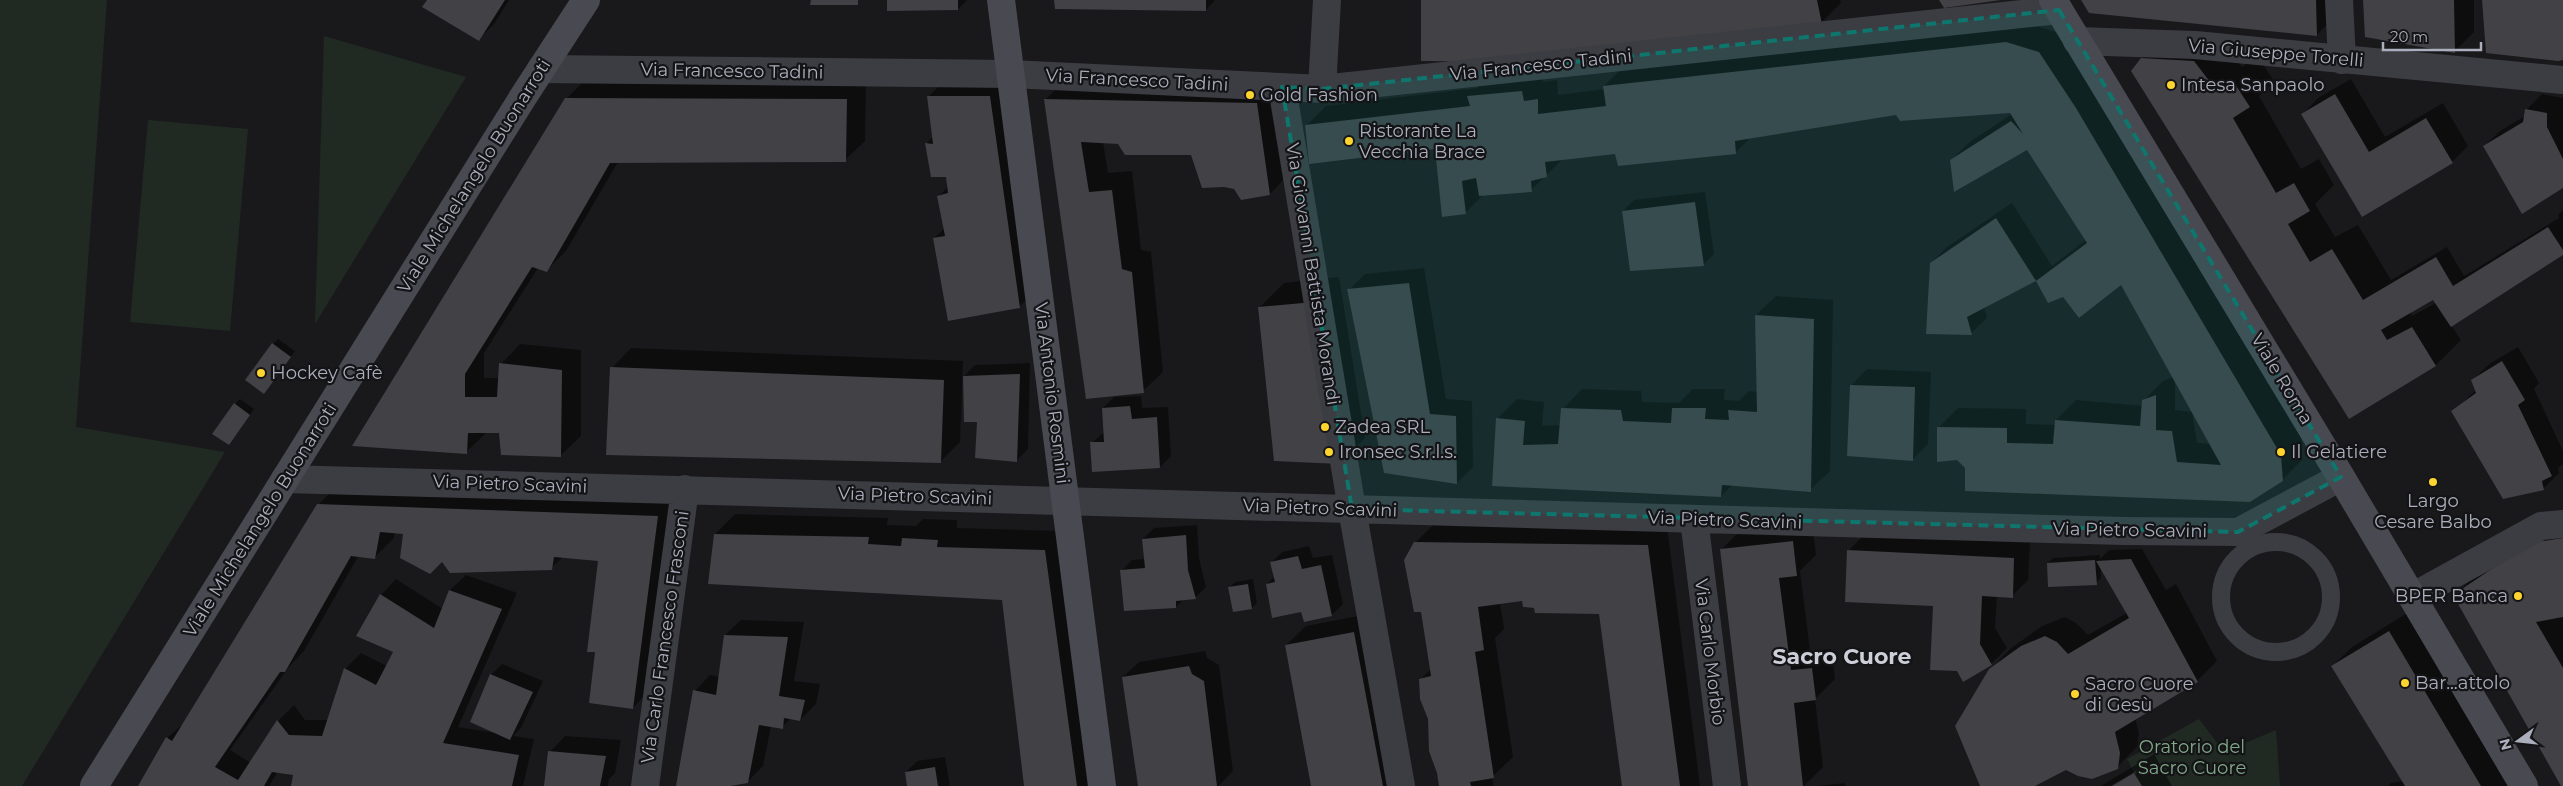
<svg xmlns="http://www.w3.org/2000/svg" width="2563" height="786" font-family="Montserrat,sans-serif">
	<style>
		.green { fill: #202a23 }
		.shadow { fill: #0007; fill-rule: evenodd }
		.building { fill: #414146 }
		.lines { fill: none; stroke-linecap: round; stroke-linejoin: round }
		.lane { stroke: #3c3c43; stroke-width: 18 }
		.street { stroke: #3c3c43; stroke-width: 28 }
		.secondary { stroke: #484951; stroke-width: 28 }
		.marked { fill: #0f766e; fill-opacity: 0.2; stroke: #0f766e; stroke-width: 4; stroke-dasharray: 10 6; stroke-linejoin: round }
		.poi-dot { fill: #fed42f; stroke: #141417; stroke-width: 2 }
		.labels { text-anchor: middle; stroke-width: 4.5; stroke-linejoin: round; paint-order: stroke }
		.street-label { font-size: 18px; fill: #abaebc; stroke: #141417 }
		.poi-label { font-size: 18px; fill: #abaebc; stroke: #141417; text-anchor: start }
		.park-label { font-size: 18px; fill: #81a888; stroke: #141417 }
		.district-label { font-size: 22px; font-weight: bold; fill: #ccced8; stroke: #141417 }
	</style>
	<rect width="100%" height="100%" fill="#19191c"/>
	<path class="green" d="M0,0H107L76,427L225,452L22,786H0Z
		M324,36L466,77L315,324Z
		M148,120L248,129L230,331L130,322Z
		M2199,719L2224,752L2276,730L2280,786H2112L2134,773L2127,759Z"/>
	<path class="shadow" d="M428,0H509L494,24L478,40Z
		M888,0H967L958,9Z
		M1056,0H1215L1206,10Z
		M1423,0H1840L1841,3L1821,23Z
		M2083,0H2336V15L2317,35Z
		M2365,0H2474V32L2454,52Z
		M2026,23L2059,33L2301,435L2302,460L2282,480L1966,468L1938,428L1958,408L2026,409V424L2056,425V420L2076,400L2143,406V401L2163,381L2174,377L2121,283L2064,295L2049,301L2036,279L1984,307L1987,318L1971,333L1931,263L1947,247L2012,203L2052,266L2086,240L2028,148L1951,160L1971,141L2012,114L2011,112L1897,114L1751,137L1735,153L1616,152L1563,159L1531,190L1484,194L1465,213L1436,147L1306,126L1326,106L1477,88L1489,76L1541,71L1543,82L1557,80L1558,95L1605,89L1604,86L1624,66ZM2175,380L2210,444L2197,443L2192,412L2175,410Z
		M2167,34L2220,36L2242,67L2258,57L2274,81L2259,96L2301,169L2319,159L2334,185L2315,204L2335,237L2358,225L2391,280L2447,247L2464,276L2559,218L2558,215L2563,210V254L2451,325L2461,340L2436,365L2349,417L2141,59ZM2433,298L2436,303L2412,316L2410,312Z
		M948,77H1009L1039,287L1019,307L934,238L945,228L939,196L948,187L947,176L926,144L933,137L928,97Z
		M586,79L866,80L865,141L845,160L618,162L566,251L546,271L538,268L484,353V378H500L501,364L520,344L581,350V436L561,455L500,432H487L466,452L354,445L566,99Z
		M2351,79L2385,137L2443,103L2468,146L2452,162L2362,215L2303,114L2318,98Z
		M1065,80L1276,84L1289,174L1270,194L1234,188L1192,154L1103,142L1108,173L1132,171L1141,250L1151,252L1163,372L1143,391L1045,100Z
		M2542,94L2563,98V187L2484,146L2500,131L2525,116L2526,110Z
		M1705,192L1714,254L1703,265L1623,211L1634,200Z
		M1424,268L1446,399L1472,401L1473,467L1457,483L1349,290L1365,274Z
		M1339,277L1365,438L1340,463L1259,308L1284,283Z
		M1776,296L1833,300L1830,471L1810,490L1732,485L1721,496L1494,484L1497,419L1517,399L1544,402L1542,426L1561,425L1563,409L1582,389L1641,391L1642,402L1679,403L1693,389H1725L1724,400L1739,401L1749,391L1758,392L1756,315Z
		M278,339L295,351L264,393L273,344Z
		M2518,347L2539,383L2534,389L2563,451V464L2558,468L2559,473L2543,489L2453,412L2476,390L2473,380L2489,364Z
		M631,348L963,361L960,442L941,461L612,368Z
		M1030,363L1028,449L1017,460L978,421L963,377L975,365Z
		M1867,369L1931,372L1928,444L1912,460L1852,385Z
		M1141,396L1142,408L1168,407L1171,456L1160,467L1092,443L1104,432L1103,408L1114,397Z
		M240,399L254,409L229,444L235,404Z
		M338,485L678,497L659,637L650,646L643,697L633,708L596,652L599,559L563,557L551,568L442,560L405,533L395,532L394,538L374,558L359,555L304,651L288,668L230,750L251,763L278,721L294,705L305,720H329L345,669L361,653L387,666L395,652L381,595L396,579L443,609L450,590L466,575L517,593L458,727L496,733L491,675L502,664L543,681L521,728L513,736L534,739L523,786H292L294,774L278,771L269,786H139L167,738L184,723L318,505Z
		M735,514L888,518L887,525L916,526L923,519L957,520V528L1064,531L1099,786H1025L1003,599L715,534Z
		M1812,522L1816,555L1800,571L1810,651L1831,649L1835,679L1815,699L1823,767L1804,786H1749L1721,550L1741,530Z
		M2563,522V786L2455,596L2474,576Z
		M1435,523L1667,526L1700,786H1623L1600,613L1534,606L1522,599L1500,603L1504,629L1495,638L1513,757L1492,777L1494,786H1440L1421,679L1431,669L1415,543Z
		M1197,525L1199,558L1206,587L1196,597L1184,599L1176,607L1121,571L1132,560L1145,559L1143,539L1154,528Z
		M1864,535L2030,543L2028,580L2012,596H1997L1995,628L2007,648L1991,664L1934,605L1848,551Z
		M1309,546L1313,558L1332,555L1343,604L1332,615L1305,620L1302,611L1267,584L1275,576L1271,563L1282,552Z
		M2142,549L2166,590L2176,584L2217,661L2197,681L2135,718L2139,733L2137,747L2117,767L2066,768L2033,786H1981L1990,670L2010,649L2042,626L2065,617L2076,623L2088,635L2127,613L2101,566V578L2096,583L2048,563L2053,558L2100,555V559L2109,550Z
		M1253,579L1257,603L1252,608L1230,587L1235,582Z
		M2409,612L2513,786H2388L2391,783L2403,781L2332,666L2352,647Z
		M1374,613L1406,786H1312L1286,645L1306,626Z
		M741,620L804,622L794,681L820,684L816,704L800,720L791,718L782,727L771,726L763,766L747,782L721,786H677L695,691L710,675L720,677L725,635Z
		M1205,651L1207,658L1219,665L1233,771L1218,786H1140L1123,677L1139,662Z
		M565,736L621,740L615,773L609,779L608,786H546L550,752Z
		M2154,754L2172,786H2115L2140,771L2139,769L2110,786H2101Z
		M945,757L950,786H908L906,772L917,761Z
		M1845,783V786H1816Z"/>
	<path class="building" d="M427,0H505L479,41L422,7Z
		M811,0H858V5H810Z
		M887,0H958V10L887,11Z
		M1054,0H1206V11L1055,9Z
		M1421,0H1817L1822,24L1538,62L1421,61Z
		M1939,0H2001L1944,8Z
		M2081,0H2316L2317,36L2089,13Z
		M2363,0H2454L2455,53L2365,37Z
		M2482,0H2563V60L2558,61L2486,53Z
		M2006,42L2039,52L2076,108L2281,455L2283,481L2250,502L1965,491V468L1957,460L1937,462V427L2007,428V443L2053,444L2055,420L2140,426L2142,400L2156,395V430L2172,431L2177,462L2221,465L2121,285L2079,318L2063,297L2048,303L2036,281L2087,243L2027,150L1954,192L1950,160L2011,121L2023,134L2010,113L1900,121L1896,115L1735,141L1736,154L1618,166L1615,154L1545,162L1547,177L1531,181L1532,192L1479,196L1476,178L1462,181L1466,214L1442,217L1435,149L1309,164L1305,125L1470,106L1467,96L1522,91L1524,101L1538,99V114L1606,106L1603,86Z
		M2141,58L2194,61L2217,91L2233,81L2250,107L2233,118L2276,193L2294,183L2310,211L2288,224L2310,262L2332,249L2363,300L2436,257L2453,286L2548,227L2563,250V255L2451,327L2433,300L2381,330L2387,340L2412,327L2436,366L2349,419L2131,71Z
		M2335,94L2369,152L2426,118L2453,163L2362,217L2301,114Z
		M927,96H990L1020,308L948,321L933,238L945,236L937,196L948,193L946,177H931L925,143L933,144Z
		M565,98L847,99L846,162L610,163L547,272L532,267L465,374V397H497L499,363L562,370L561,457L501,455L499,433H468L467,454L352,446Z
		M1044,99L1257,103L1270,195L1241,200L1234,189L1224,187L1202,188L1191,155H1125L1118,144L1081,142L1089,192L1112,190L1122,269L1132,272L1144,393L1086,399Z
		M2525,109L2547,113V127L2563,159V188L2522,214L2483,146L2523,122Z
		M1695,202L1704,266L1630,271L1622,211Z
		M1996,218L2036,281L1967,317L1972,335L1926,334L1930,263Z
		M1409,283L1430,414L1456,416L1457,484L1384,473L1347,289Z
		M1314,302L1340,464L1274,461L1258,307Z
		M1755,315L1814,319L1811,492L1722,485L1721,497L1492,486L1496,418L1525,421L1523,445L1558,444L1561,408L1621,410L1623,421L1671,423L1672,408H1706L1705,419L1729,420L1728,410L1757,412Z
		M272,343L291,357L264,394L245,380Z
		M2502,361L2525,400L2518,405L2552,476L2542,481L2544,490L2503,499L2451,411L2476,393L2471,380Z
		M610,367L944,380L941,463L606,455Z
		M1020,374L1017,462L975,458L977,422H964L963,376Z
		M1850,385L1915,387L1913,461L1847,456Z
		M234,403L250,415L229,445L212,434Z
		M1130,406L1132,419L1157,417L1160,468L1092,472L1090,442H1104L1102,408Z
		M317,504L658,516L633,709L589,703L595,652H587L598,561L554,557L552,570L450,573L442,562L430,574L400,558L403,534L380,532L375,559L351,556L285,672H280L215,767L238,780L277,720L289,735L322,736L344,668L376,685L393,652L356,636L380,594L434,628L449,590L502,609L443,743L519,755L512,786H291L293,775L272,772L264,786H138L166,737L172,741Z
		M714,534L869,537L868,544L901,546L902,538L938,540L937,547L1045,550L1077,786H1024L1002,600L708,584Z
		M1186,535L1188,570L1196,599L1176,601V608L1124,611L1120,570L1145,568L1142,539Z
		M2563,538V617L2536,622L2563,668V786H2561L2453,595L2530,543Z
		M1793,541L1797,576L1779,578L1791,670L1812,668L1816,700L1794,703L1803,786H1748L1720,549Z
		M1414,542L1648,545L1680,786H1622L1599,614L1535,613L1534,608L1523,607L1522,601L1478,607L1484,650L1475,652L1494,778L1470,782L1471,786H1439L1437,773L1429,751L1428,719L1420,699L1419,679L1431,676L1421,612H1414L1404,560Z
		M1847,550L2014,558L2013,598L1982,596L1980,644L1992,665L1963,682L1957,671L1930,670L1933,606L1845,602Z
		M1298,556L1302,569L1321,565L1332,616L1304,622L1301,612L1272,618L1266,584L1275,582L1270,562Z
		M2131,559L2198,682L2115,732L2120,753L2118,769L2092,779L2078,776L2066,770L2035,786H1980L1955,726L1989,669L2021,646L2045,636L2057,642L2068,654L2129,618L2096,561Z
		M2095,560L2097,585L2048,587L2047,563Z
		M1248,584L1252,609L1233,612L1228,587Z
		M2389,631L2481,786H2405L2331,666Z
		M1354,632L1383,786H1311L1285,645Z
		M724,635L788,637L779,696L805,700L800,721L784,718L783,729L759,725L748,783L730,786H676L693,690L716,695Z
		M1189,666L1192,674L1204,681L1217,786H1138L1122,677Z
		M490,674L533,692L510,740L470,722Z
		M548,751L606,756L600,786H544Z
		M935,767L938,786H907L905,772Z
		M2134,773L2142,786H2112Z"/>
	<g class="lines">
		<path class="lane" d="M2221 597a55 55 0 1 1 110 0a55 55 0 1 1-110 0Z"/>
		<path class="street" d="M2339,0L2342,60
			M2077,41L2195,45L2563,80
			M541,69L1011,74L1322,89L2059,10
			M1282,87L1352,509L1401,786
			M1322,89L1327,0
			M285,479L2124,531L2238,532L2341,477
			M1694,519L1727,786
			M2412,597L2541,526L2563,524
			M645,786L685,489"/>
		<path class="secondary" d="M1001,0L1102,786
			M2053,0L2341,477L2524,786
			M94,786L523,97L586,0"/>
	</g>
	<path class="marked" d="M2059,10L2341,477L2238,532L1352,509L1282,87L1322,89Z"/>
	<g class="poi-dot">
		<circle cx="2171" cy="85" r="5"/>
		<circle cx="1250" cy="95" r="5"/>
		<circle cx="1349" cy="141" r="5"/>
		<circle cx="261" cy="373" r="5"/>
		<circle cx="1325" cy="427" r="5"/>
		<circle cx="1329" cy="452" r="5"/>
		<circle cx="2281" cy="452" r="5"/>
		<circle cx="2433" cy="482" r="5"/>
		<circle cx="2518" cy="596" r="5"/>
		<circle cx="2405" cy="683" r="5"/>
		<circle cx="2075" cy="694" r="5"/>
	</g>
	<g class="labels">
		<g class="street-label">
			<text transform="translate(2276 53) rotate(5)" y="6">Via Giuseppe Torelli</text>
			<text transform="translate(1541 65) rotate(-6)" y="6">Via Francesco Tadini</text>
			<text transform="translate(732 71) rotate(1)" y="6">Via Francesco Tadini</text>
			<text transform="translate(1137 80) rotate(3)" y="6">Via Francesco Tadini</text>
			<text transform="translate(474 176) rotate(-58)" y="6">Viale Michelangelo Buonarroti</text>
			<text transform="translate(1313 274) rotate(81)" y="6">Via Giovanni Battista Morandi</text>
			<text transform="translate(2282 379) rotate(59)" y="6">Viale Roma</text>
			<text transform="translate(1052 393) rotate(83)" y="6">Via Antonio Rosmini</text>
			<text transform="translate(510 484) rotate(2)" y="6">Via Pietro Scavini</text>
			<text transform="translate(915 496) rotate(2)" y="6">Via Pietro Scavini</text>
			<text transform="translate(1320 508) rotate(2)" y="6">Via Pietro Scavini</text>
			<text transform="translate(260 520) rotate(-58)" y="6">Viale Michelangelo Buonarroti</text>
			<text transform="translate(1725 520) rotate(2)" y="6">Via Pietro Scavini</text>
			<text transform="translate(2130 530) rotate(1)" y="6">Via Pietro Scavini</text>
			<text transform="translate(665 637) rotate(-82)" y="6">Via Carlo Francesco Frasconi</text>
			<text transform="translate(1710 652) rotate(83)" y="6">Via Carlo Morbio</text>
		</g>
		<g class="poi-label">
			<text x="2181" y="91">Intesa Sanpaolo</text>
			<text x="1260" y="101">Gold Fashion</text>
			<text x="1359" y="137">Ristorante La<tspan x="1359" dy="21">Vecchia Brace</tspan></text>
			<text x="271" y="379">Hockey Cafè</text>
			<text x="1335" y="433">Zadea SRL</text>
			<text x="1339" y="458">Ironsec S.r.l.s.</text>
			<text x="2291" y="458">Il Gelatiere</text>
			<text x="2433" y="507" text-anchor="middle">Largo<tspan x="2433" dy="21">Cesare Balbo</tspan></text>
			<text x="2508" y="602" text-anchor="end">BPER Banca</text>
			<text x="2415" y="689">Bar...attolo</text>
			<text x="2085" y="690">Sacro Cuore<tspan x="2085" dy="21">di Gesù</tspan></text>
		</g>
		<g class="park-label">
			<text x="2192" y="753">Oratorio del<tspan x="2192" dy="21">Sacro Cuore</tspan></text>
		</g>
		<g class="district-label">
			<text x="1842" y="664">Sacro Cuore</text>
		</g>
	</g>
	<g transform="translate(2518 741) rotate(255)" stroke="#141417" stroke-width="4" paint-order="stroke">
	<path d="M0-4L9 19L0 12L-9 19Z" fill="#abaebc"/>
	<text y="-8" font-size="14" font-weight="bold" text-anchor="middle" fill="#abaebc">N</text>
	</g>
	<path d="M2383 42v8h98v-8" fill="none" stroke="#abaebc" stroke-width="2.5"/>
	<text x="2390" y="42" font-size="15" fill="#abaebc" stroke="#141417" stroke-width="4" paint-order="stroke">20 m</text>
</svg>
